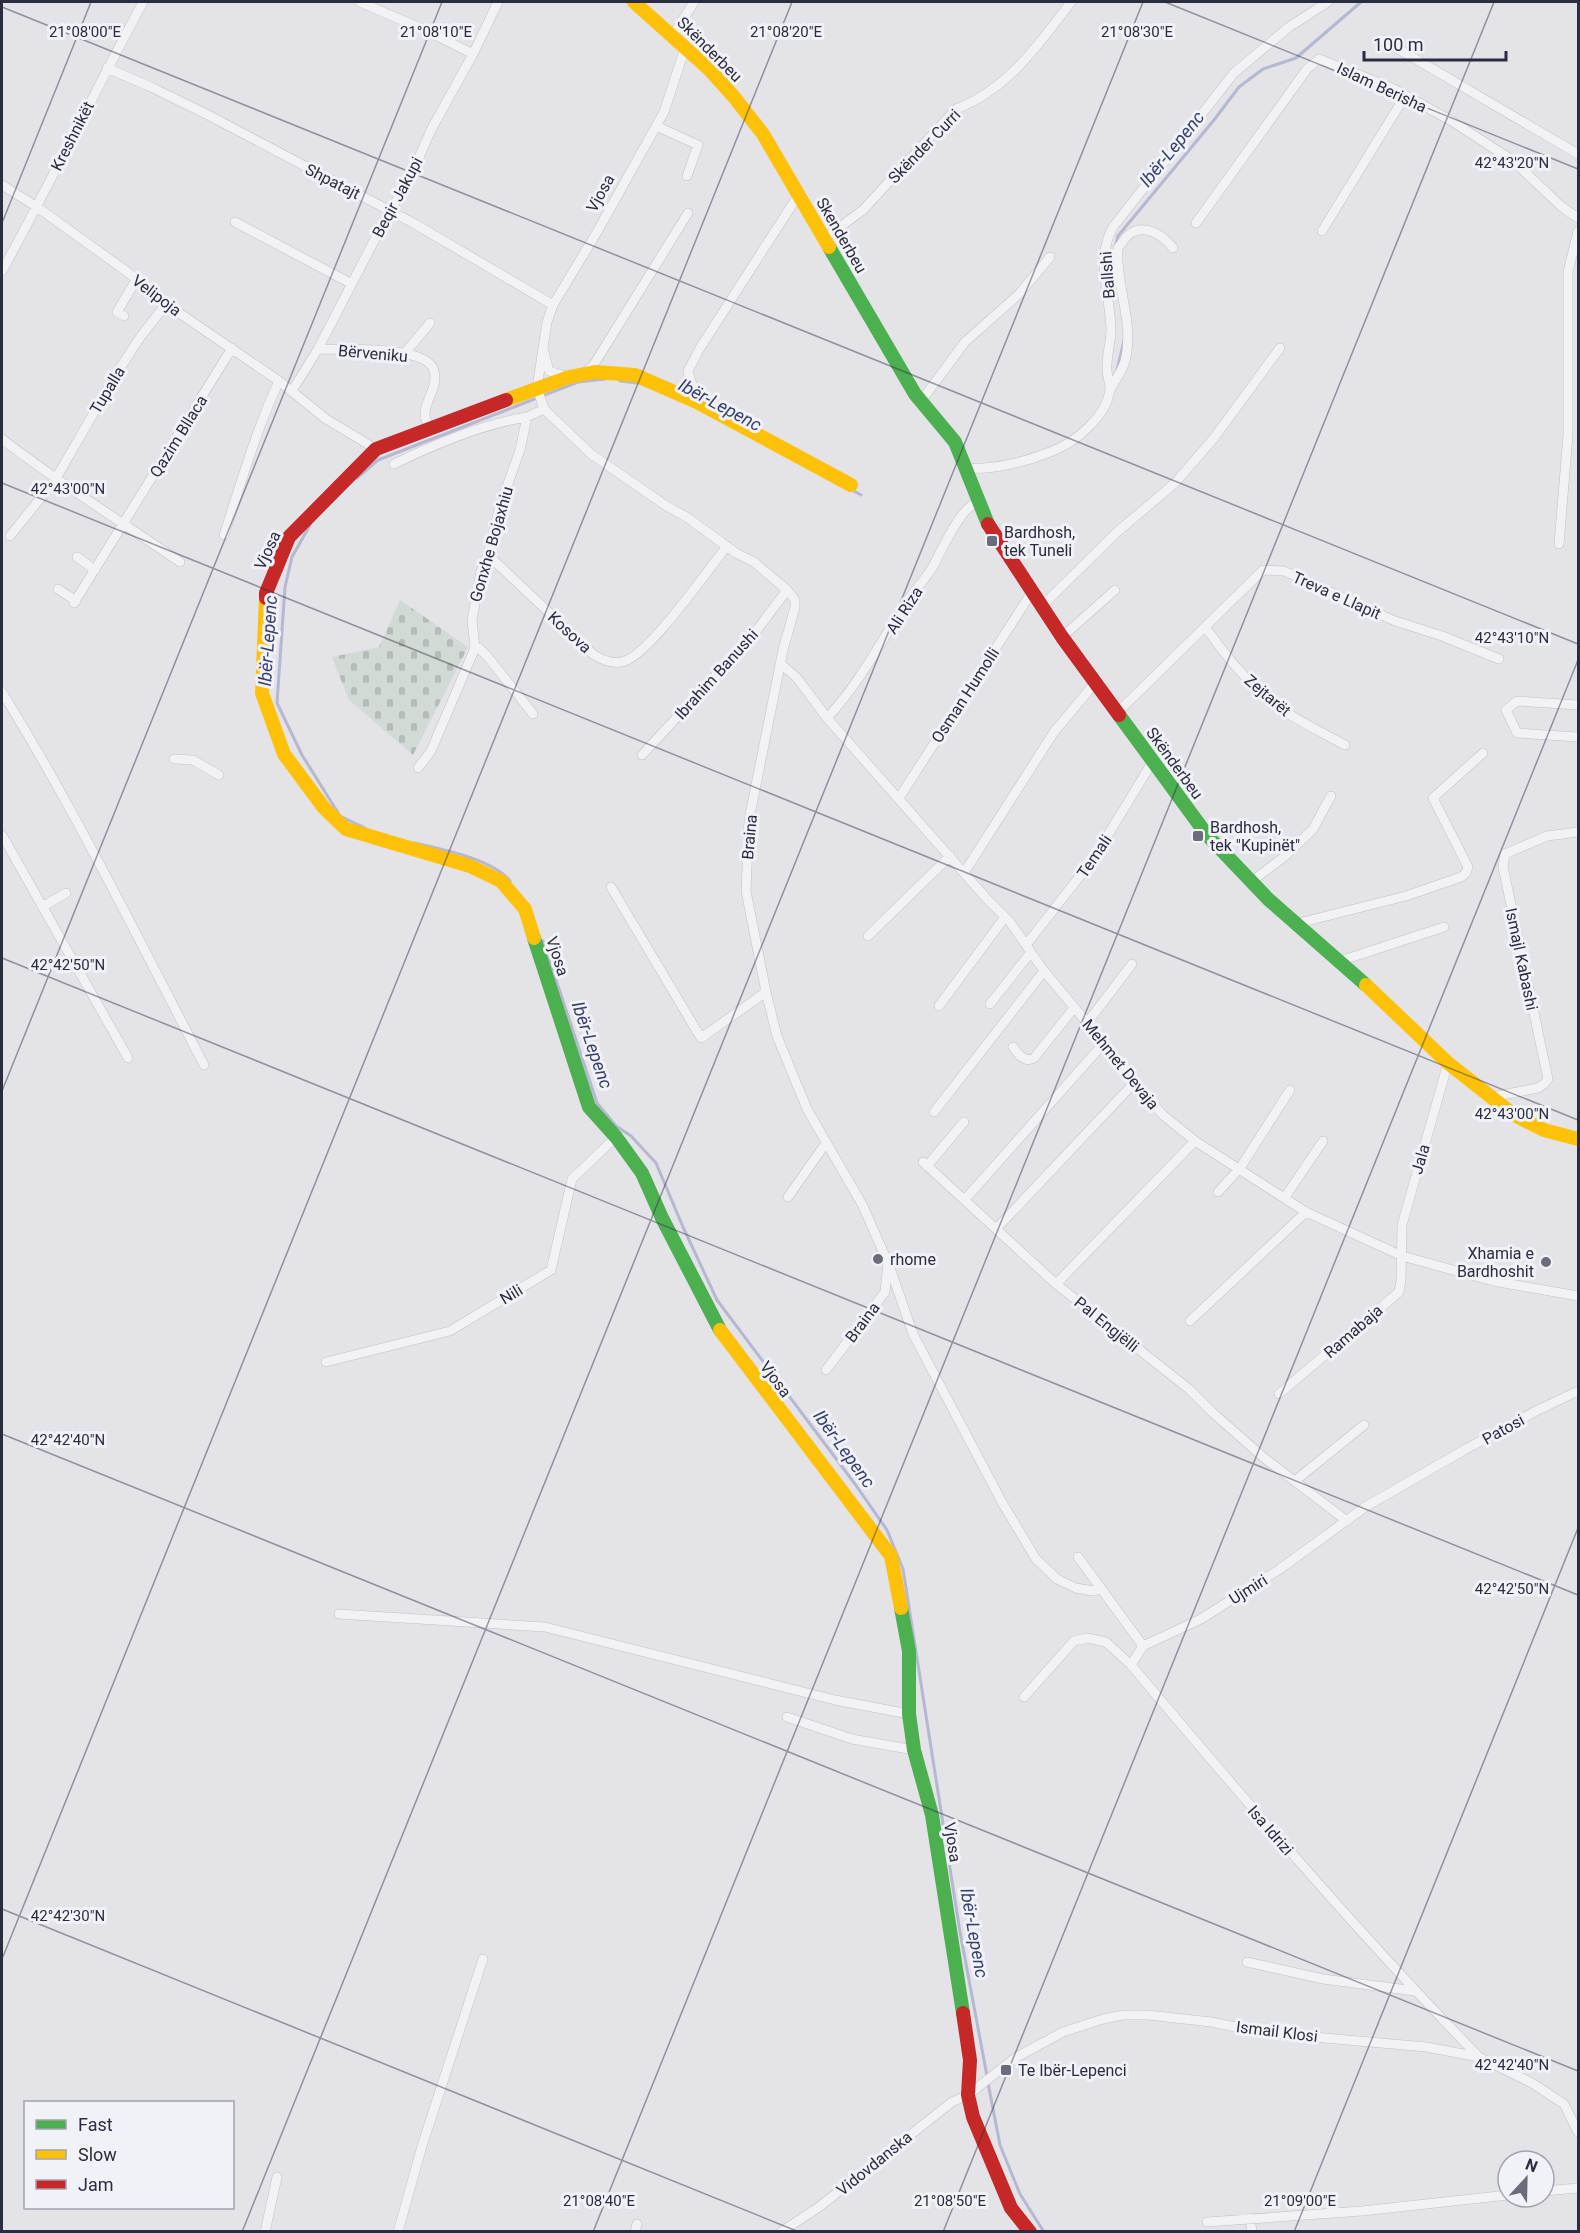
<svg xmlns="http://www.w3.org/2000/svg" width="1580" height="2233" font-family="Roboto,sans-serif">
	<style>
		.cemetery { fill: url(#cemetery-stones) }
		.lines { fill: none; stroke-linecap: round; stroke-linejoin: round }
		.stream { stroke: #b4b8d1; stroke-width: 3 }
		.street-casing { stroke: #c1c1c6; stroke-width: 10 }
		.street { stroke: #f2f2f5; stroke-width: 9 }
		.fast { stroke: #4caf50; stroke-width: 14 }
		.slow { stroke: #ffc107; stroke-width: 14 }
		.jam { stroke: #c62828; stroke-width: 14 }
		.ticks { fill: none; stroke: #2b2c40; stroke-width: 1.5; stroke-opacity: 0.45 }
		.poi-dot { fill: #6b6c7b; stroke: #f1f2f7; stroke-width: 2 }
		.labels { text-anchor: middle; stroke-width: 6; stroke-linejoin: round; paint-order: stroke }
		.street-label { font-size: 16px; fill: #2b2c40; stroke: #f1f2f7 }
		.poi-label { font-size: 16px; fill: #2b2c40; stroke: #f1f2f7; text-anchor: start }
		.water-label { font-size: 18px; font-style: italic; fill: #383f71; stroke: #f1f2f7 }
		.ticks-label { font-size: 15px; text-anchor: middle; fill: #2b2c40; stroke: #f1f2f7; stroke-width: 6; stroke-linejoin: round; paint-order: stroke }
	</style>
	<defs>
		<pattern id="cemetery-stones" width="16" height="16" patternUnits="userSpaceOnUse" patternTransform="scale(1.5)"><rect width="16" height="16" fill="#d2dad5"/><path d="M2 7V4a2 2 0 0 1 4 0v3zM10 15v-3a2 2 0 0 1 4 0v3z" fill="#b4bbb8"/></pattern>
	</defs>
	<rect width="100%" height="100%" fill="#e3e3e8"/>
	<path class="cemetery" d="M400,600L468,647L413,755L349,700L332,657L379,647Z"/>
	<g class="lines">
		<path class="stream" d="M1115,248L1118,236L1214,120L1239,87L1263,69L1296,58L1361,2
			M1117,370L1124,341
			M620,381L637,383
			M357,478L378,460L578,382L605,379
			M852,490L861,495
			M310,525L292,557L285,587L277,703L302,755L340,816L365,828
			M415,843C441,849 493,859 510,881
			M543,941L597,1103L616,1126L631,1136L656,1163L683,1227L717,1300L855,1484L887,1530L903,1569L960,1932L987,2076
			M988,2083L1000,2145L1020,2194L1044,2232"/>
		<g class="street-casing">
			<path id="street" d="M360,2L425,30L473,54
				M673,35L694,2
				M1383,40L1578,154
				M685,48L664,112L597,232L553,305L547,322L537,388L544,409L591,454L665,505L688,518L736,553L754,562L787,590L795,600V607L783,650L749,820L746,891L766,992L777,1036L807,1109L863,1206L888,1263L885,1292L826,1370
				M107,68L151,87L208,115L415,224L553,305
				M656,126L698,145L687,176
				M2,185L37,207L126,271L166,304L279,381L326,419L376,449
				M235,222L352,284
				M1196,223L1307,69L1319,59L1392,88L1450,120L1512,160L1562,207L1578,218
				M1322,231L1405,96
				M825,238L863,210L956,109C1007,90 1040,43 1071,2
				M2,271C51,182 95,91 143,2
				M124,316L117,312L136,280
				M318,349C345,350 408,346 429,363C434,367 435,372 435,379C435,391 424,403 425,415C425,419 429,425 430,428
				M544,352L549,371L569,377
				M404,354L430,323
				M585,372L593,366L688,213
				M1110,390C1115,380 1122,372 1125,361C1135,323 1115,285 1118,248C1122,243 1126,236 1131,233C1146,224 1164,236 1173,248
				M292,391L318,349L390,210L407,185L431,130L473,54L498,2
				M921,401L965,342L1019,294L1050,257
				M697,402C697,391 690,383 688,371L700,348L799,194
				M2,439C59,483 120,521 180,562
				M394,464C435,444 482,424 527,417
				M966,468C993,470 1025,462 1050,452C1075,443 1108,416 1110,388C1110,382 1107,376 1107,370C1106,357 1111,343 1111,329C1110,294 1095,259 1113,227L1234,73L1289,27L1328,2
				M224,535C241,483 256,430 279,381
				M10,536L55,480L118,371L141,336L166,304
				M1559,544L1568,435V272L1578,231
				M488,555L594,655C604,661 614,665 625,661C650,653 708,570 727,546
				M77,557L95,570
				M58,589L76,601
				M74,603L232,348
				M1042,606L1116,533L1175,483L1214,438L1280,348
				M1206,628C1222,651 1239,672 1259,691C1284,715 1316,729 1345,745
				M1062,637L1115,590
				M475,648H479L488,657L533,714
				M780,663L797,678L827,718L987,899L1010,922L1044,971L1104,1043L1134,1083L1163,1115L1195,1141L1306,1212L1402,1256L1493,1281L1578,1296
				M2,692C76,812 139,940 204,1065
				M1578,705L1517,701L1506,710L1517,733L1578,737
				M1118,712L1263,570L1284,571L1395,621L1442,636L1499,659
				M827,718C859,684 879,644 905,605C913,592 924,581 932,568C944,547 957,512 978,501
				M642,755L754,634L787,590
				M174,759L193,760L219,775
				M418,768L431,751L475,648L472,620L481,571L488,555L499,509L520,450L527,417L544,409
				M899,798L1032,592
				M2,835L128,1058
				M964,873L1054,732L1095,683
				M1252,881L1284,857L1313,829L1331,796
				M611,887L701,1038L766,992
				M42,907L66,893
				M1295,924L1406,896L1461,877L1466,873L1468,867L1433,798L1483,753
				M868,936L950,856
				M1026,945L1094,858L1153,761
				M1340,961L1444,927
				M990,1004L1031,952
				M939,1006L1005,917
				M1087,1023L1132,964
				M1013,1047L1020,1056L1028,1060L1034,1058L1074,1008
				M1491,1097L1538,1088L1544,1084L1548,1079L1503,867L1505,854L1547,836L1578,832
				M934,1112L1044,971
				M923,1162L1056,1284L1189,1389L1212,1412L1263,1457L1347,1521
				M927,1166L964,1122
				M1218,1192L1240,1168L1290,1090
				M968,1196L1104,1043
				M788,1197L826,1143
				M1285,1197L1323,1141
				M996,1229L1134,1083
				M889,1265L913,1334L1003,1504L1036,1559L1057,1579L1076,1588L1093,1591L1100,1588
				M1056,1284L1195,1141
				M1190,1321L1306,1212
				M326,1362L450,1331L551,1270L572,1179L616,1137
				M1279,1394L1399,1292L1401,1281L1402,1225L1448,1063
				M1296,1480L1364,1425
				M1078,1557L1143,1646
				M339,1614L545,1627L835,1700L909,1714
				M1131,1665L1143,1646L1201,1619L1280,1569L1365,1507L1466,1449L1536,1411L1578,1391
				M1024,1697L1074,1641L1087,1638L1106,1642L1131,1665C1244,1799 1357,1932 1479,2057
				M787,1717L852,1739L914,1750
				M1247,1962L1323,1979L1415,1991
				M1544,2191L1578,2188
				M1250,2218L1252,2232
				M1207,2222L1362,2211L1508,2195
				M265,2232L277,2177
				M398,2232L422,2146L483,1959
				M635,2232L637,2224
				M781,2232L819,2207L952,2102L968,2095L1015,2058L1063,2032L1103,2019L1123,2015H1148L1211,2022L1250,2030L1291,2035L1426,2047L1479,2057L1532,2083L1564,2104L1578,2132"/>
		</g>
		<use href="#street" class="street"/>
		<path class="fast" d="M829,247L915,394L955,442L988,524
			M1119,715L1207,835L1268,899L1366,985
			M534,938L589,1107L616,1137L642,1173L662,1218L720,1330
			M901,1608L909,1651V1714L914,1750L932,1815L963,2013"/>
		<path class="slow" d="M634,2L710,70L734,97L763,134L829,247
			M506,400L569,377L595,372L635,375L697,402L851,485
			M266,598L262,693L284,754L324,808L346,829L470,866L501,881L525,909L534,938
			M1366,985L1448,1063L1514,1115L1544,1130L1578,1139
			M720,1330L891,1556L901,1608"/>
		<path class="jam" d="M988,524L1062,637L1119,715
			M266,598V593L289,537L376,449L506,400
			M963,2013L970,2060L968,2095L973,2117L1011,2208L1030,2232"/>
	</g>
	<path class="ticks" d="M1165,2L1578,169M2,7L1578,644M2,223L91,2M2,483L1578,1120M2,958L1578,1595M2,1091L442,2M2,1434L1578,2071M2,1909L799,2232M2,1959L792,2M242,2232L1143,2M593,2232L1494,2M943,2232L1578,660M1294,2232L1578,1528"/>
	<g class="poi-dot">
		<rect x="986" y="535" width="12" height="12" rx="3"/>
		<rect x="1192" y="830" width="12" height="12" rx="3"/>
		<circle cx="878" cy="1259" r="6"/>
		<circle cx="1546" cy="1262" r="6"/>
		<rect x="1000" y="2064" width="12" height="12" rx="3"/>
	</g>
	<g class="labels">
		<g class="street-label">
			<text transform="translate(710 49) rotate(45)" y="6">Skënderbeu</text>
			<text transform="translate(1382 87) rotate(25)" y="6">Islam Berisha</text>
			<text transform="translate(72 136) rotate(-63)" y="6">Kreshnikët</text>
			<text transform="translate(924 146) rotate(-46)" y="6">Skënder Curri</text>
			<text transform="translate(333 181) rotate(27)" y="6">Shpatajt</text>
			<text transform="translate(600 193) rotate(-61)" y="6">Vjosa</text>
			<text transform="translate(397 197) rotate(-62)" y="6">Beqir Jakupi</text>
			<text transform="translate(842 235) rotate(60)" y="6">Skenderbeu</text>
			<text transform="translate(1107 275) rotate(-94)" y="6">Ballshi</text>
			<text transform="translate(157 295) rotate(37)" y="6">Velipoja</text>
			<text transform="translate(373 353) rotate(5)" y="6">Bërveniku</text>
			<text transform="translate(107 390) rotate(-59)" y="6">Tupalla</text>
			<text transform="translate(178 436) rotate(-58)" y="6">Qazim Bllaca</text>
			<text transform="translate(491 544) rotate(-74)" y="6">Gonxhe Bojaxhiu</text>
			<text transform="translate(267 550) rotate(-65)" y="6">Vjosa</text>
			<text transform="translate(1337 595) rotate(24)" y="6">Treva e Llapit</text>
			<text transform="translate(904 610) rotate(-57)" y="6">Ali Riza</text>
			<text transform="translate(570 632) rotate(43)" y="6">Kosova</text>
			<text transform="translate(716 674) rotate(-48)" y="6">Ibrahim Banushi</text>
			<text transform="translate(965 695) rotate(-57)" y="6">Osman Humolli</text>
			<text transform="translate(1268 695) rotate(40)" y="6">Zejtarët</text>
			<text transform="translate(1175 763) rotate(54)" y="6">Skënderbeu</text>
			<text transform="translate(749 837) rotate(-85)" y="6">Braina</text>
			<text transform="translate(1094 856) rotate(-56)" y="6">Temali</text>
			<text transform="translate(558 956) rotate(72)" y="6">Vjosa</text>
			<text transform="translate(1522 959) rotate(78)" y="6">Ismajl Kabashi</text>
			<text transform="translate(1121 1064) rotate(51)" y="6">Mehmet Devaja</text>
			<text transform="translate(1420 1159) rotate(-74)" y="6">Jala</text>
			<text transform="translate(511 1294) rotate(-31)" y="6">Nili</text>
			<text transform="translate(862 1322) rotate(-53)" y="6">Braina</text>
			<text transform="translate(1107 1324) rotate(39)" y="6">Pal Engjëlli</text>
			<text transform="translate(1353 1331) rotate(-41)" y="6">Ramabaja</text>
			<text transform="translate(776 1379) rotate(53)" y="6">Vjosa</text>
			<text transform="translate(1503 1429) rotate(-29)" y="6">Patosi</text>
			<text transform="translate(1248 1589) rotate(-32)" y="6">Ujmiri</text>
			<text transform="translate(1271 1830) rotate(49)" y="6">Isa Idrizi</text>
			<text transform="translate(953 1842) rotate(81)" y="6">Vjosa</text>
			<text transform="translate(1277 2031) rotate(7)" y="6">Ismail Klosi</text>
			<text transform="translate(874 2163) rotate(-39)" y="6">Vidovdanska</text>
		</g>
		<g class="poi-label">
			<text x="1004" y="538">Bardhosh,<tspan x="1004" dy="18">tek Tuneli</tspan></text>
			<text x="1210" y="833">Bardhosh,<tspan x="1210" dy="18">tek "Kupinët"</tspan></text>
			<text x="1534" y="1259" text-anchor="end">Xhamia e<tspan x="1534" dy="18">Bardhoshit</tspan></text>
			<text x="890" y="1265">rhome</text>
			<text x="1018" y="2076">Te Ibër-Lepenci</text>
		</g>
		<g class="water-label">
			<text transform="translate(1172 149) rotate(-51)" y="6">Ibër-Lepenc</text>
			<text transform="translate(720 405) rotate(28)" y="6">Ibër-Lepenc</text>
			<text transform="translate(268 641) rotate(-86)" y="6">Ibër-Lepenc</text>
			<text transform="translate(592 1045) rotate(71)" y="6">Ibër-Lepenc</text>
			<text transform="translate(844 1449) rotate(54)" y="6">Ibër-Lepenc</text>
			<text transform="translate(974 1933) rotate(80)" y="6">Ibër-Lepenc</text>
		</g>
	</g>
	<g class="ticks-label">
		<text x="85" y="37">21°08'00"E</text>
		<text x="436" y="37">21°08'10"E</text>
		<text x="786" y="37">21°08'20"E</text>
		<text x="1137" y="37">21°08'30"E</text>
		<text x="1512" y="168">42°43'20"N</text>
		<text x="68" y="494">42°43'00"N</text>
		<text x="1512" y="643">42°43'10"N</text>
		<text x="68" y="970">42°42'50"N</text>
		<text x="1512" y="1119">42°43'00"N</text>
		<text x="68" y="1445">42°42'40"N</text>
		<text x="1512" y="1594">42°42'50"N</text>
		<text x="68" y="1921">42°42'30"N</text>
		<text x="1512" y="2070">42°42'40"N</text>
		<text x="599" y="2206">21°08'40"E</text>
		<text x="950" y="2206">21°08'50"E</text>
		<text x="1300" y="2206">21°09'00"E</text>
	</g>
	<rect width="1580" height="2233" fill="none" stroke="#2b2c40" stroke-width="6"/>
	<rect x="24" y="2101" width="210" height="108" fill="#f1f2f7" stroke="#a2a3ae" stroke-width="1.5"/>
	<rect x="36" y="2120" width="30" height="9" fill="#4caf50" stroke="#a2a3ae" stroke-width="1.5"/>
	<text x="78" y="2131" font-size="18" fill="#2b2c40">Fast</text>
	<rect x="36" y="2150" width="30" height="9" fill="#ffc107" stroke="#a2a3ae" stroke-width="1.5"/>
	<text x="78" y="2161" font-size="18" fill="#2b2c40">Slow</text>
	<rect x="36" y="2180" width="30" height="9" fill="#c62828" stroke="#a2a3ae" stroke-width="1.5"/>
	<text x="78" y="2191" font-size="18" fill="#2b2c40">Jam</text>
	<g transform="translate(1526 2179) rotate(22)"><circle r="28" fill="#f1f2f7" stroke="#a2a3ae" stroke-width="1.5"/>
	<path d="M0-4.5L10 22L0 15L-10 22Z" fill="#6b6c7b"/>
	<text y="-9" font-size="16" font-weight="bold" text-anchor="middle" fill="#2b2c40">N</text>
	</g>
	<path d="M1364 51v9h142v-9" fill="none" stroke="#2b2c40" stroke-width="3"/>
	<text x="1373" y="51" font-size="18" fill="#2b2c40" stroke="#f1f2f7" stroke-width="4.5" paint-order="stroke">100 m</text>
</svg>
